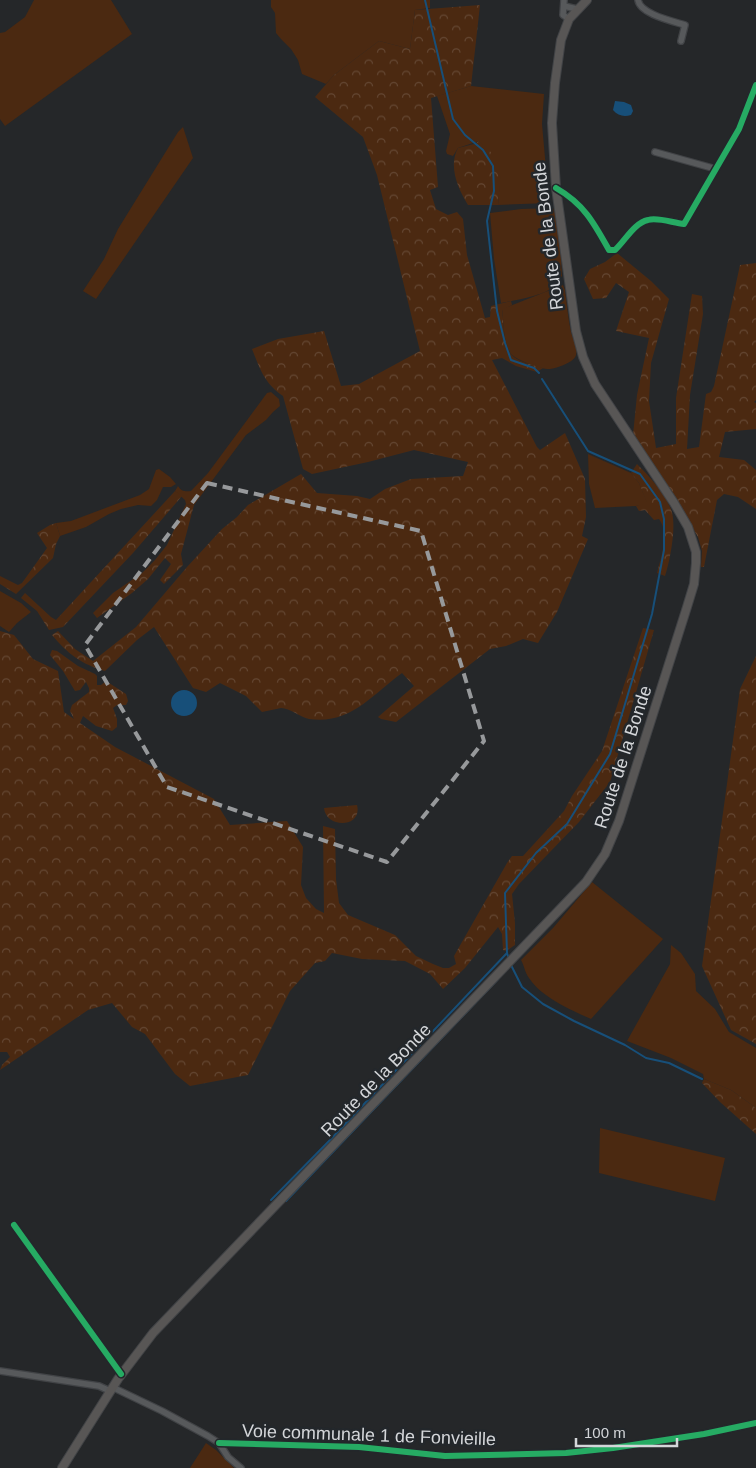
<svg xmlns="http://www.w3.org/2000/svg" width="756" height="1468" font-family="Arial,sans-serif">
	<style>
		.grass { fill: #4b2911 }
		.forest { fill: url(#forest-crowns) }
		.water { fill: #174f79 }
		.lines { fill: none; stroke-linecap: round; stroke-linejoin: round }
		.stream { stroke: #174f79; stroke-width: 2 }
		.street-casing { stroke: #414346; stroke-width: 8 }
		.secondary-casing { stroke: #414346; stroke-width: 10 }
		.street { stroke: #57595b; stroke-width: 5.5 }
		.secondary { stroke: #585655; stroke-width: 8 }
		.cycleway-casing { stroke: #23272b; stroke-width: 9 }
		.cycleway { stroke: #26ab63; stroke-width: 6 }
		.marked { fill: none; stroke: #97999b; stroke-width: 4; stroke-dasharray: 10 6; stroke-linejoin: round }
		.labels { text-anchor: middle; stroke-width: 5; stroke-linejoin: round; paint-order: stroke }
		.street-label { font-size: 18px; fill: #d4d6d9; stroke: #23272b }
	</style>
	<defs>
		<pattern id="forest-crowns" width="20" height="18" patternUnits="userSpaceOnUse" patternTransform="scale(1.25)"><rect width="20" height="18" fill="#4b2911"/><path d="M2 6a3 3 0 1 1 6 0M12 15a3 3 0 1 1 6 0" fill="none" stroke="#644733"/></pattern>
	</defs>
	<rect width="100%" height="100%" fill="#252729"/>
	<path class="grass" d="M34,0H111L132,34L5,126L0,119V33L5,32L25,17Z
		M271,0H430V8L415,10L410,49L379,41L334,75L326,84L302,74L298,60L291,49L281,39L276,33L275,13L271,7Z
		M471,86L544,94L542,124L549,203L498,205L501,166L479,141L458,148L453,156L447,154L446,151L450,134L437,96Z
		M183,127L193,158L96,299L83,291L104,259L118,229L178,132Z
		M553,208C560,220 561,260 562,276C560,279 558,283 555,286C543,296 516,300 501,303L494,259L490,213L521,209Z
		M563,285L565,290C567,304 568,319 571,332C573,339 578,348 576,355C575,362 557,368 550,369C543,370 516,360 511,354C503,344 504,322 502,309Z
		M271,392L279,399L280,406L273,412L266,420L246,435L194,505L186,504L185,500L175,491L178,486C181,491 185,492 191,491L208,473L267,393Z
		M588,454L631,473L639,483L648,504L636,506L595,508L589,484Z
		M159,469L170,477L176,484L171,487H163L157,500L151,506L138,505L121,509L109,514L86,527L60,536L56,523L71,521L140,495L149,489L156,470Z
		M0,591L21,603L31,612L17,623L9,632L0,626Z
		M592,882L663,939L591,1019C571,1010 541,997 529,978C525,973 524,965 521,960L553,928Z
		M671,945L681,953L695,974L696,991L715,1009L729,1032L756,1048V1108L731,1090L704,1079L703,1074L671,1058L627,1041L670,964Z
		M600,1128L725,1158L715,1201L599,1173Z
		M206,1443L216,1450L234,1468H190Z"/>
	<path class="forest" d="M480,5L471,86L431,98L438,187L430,190L436,209L448,215L457,212L463,219L467,255L485,318L490,317L491,306L511,301L512,305L502,310C504,322 503,343 510,353C516,362 534,365 543,368L537,372L516,366L502,358L492,360L537,447L540,450L565,433L585,479L586,517L582,536L588,539L557,612L538,643L523,639L506,646L490,649L396,722L381,719L378,717L414,686L402,673C372,695 350,725 309,719C300,717 290,708 281,708C275,709 268,711 262,712L246,696L220,683L206,692L193,688L154,627L137,640L105,671C81,664 68,654 52,635L58,631L75,649L93,661L136,627L187,567L222,529L237,517L248,505L301,474L317,493L357,496L370,499L385,489L411,479L463,476L468,462L414,450L368,462L312,474L303,469L283,396C264,383 260,369 252,349L278,339L324,331L341,386L359,384L420,351L377,175L363,137L315,97L334,75L379,41L410,49L415,10Z
		M479,141L489,150L502,166L498,205H468C458,189 448,166 458,148L474,144Z
		M617,253L651,281L669,299L651,363L649,401L656,448L676,444V398L692,294L702,296L703,314L690,395L687,449L699,447L706,394L711,392L714,386L740,265L756,263V400L754,402L756,403V429L725,432L719,457L744,460L756,470V509L738,497L724,494L717,500L704,567H701L702,551L698,537L667,485L633,435L637,395L649,338L616,331L629,292L616,283L606,298L593,299L584,279L590,269L605,262Z
		M637,464C649,476 663,491 670,507C678,522 670,560 665,576L657,573C661,557 670,533 659,519L654,520L645,510L639,511L636,506L647,503L639,483L631,473Z
		M175,491L182,496L133,553L63,627L49,630L37,611L21,598L25,593L51,617L56,620Z
		M186,504L194,505L181,554L183,565L164,584L160,580L171,564L165,558L148,579L132,593L97,618L93,613L113,593L142,573L155,560L167,545Z
		M56,523L60,536L56,544L53,558L16,594L0,584V576L18,585L22,583L47,548L37,533L50,525Z
		M643,628L654,630L610,782L579,822L519,884L512,894L515,923V945L506,951L503,950L502,934L498,927L465,968L443,989L430,974L405,961L362,959L332,953L325,961L315,963L290,991L248,1075L190,1086L175,1074L145,1034L132,1027L112,1003L88,1010L0,1070L2,1065L10,1057L7,1052H0V631L14,635L33,659L58,671L64,712L74,719L70,711L72,705L89,692V688L86,682L80,690L75,691L63,671L50,655L52,650L57,651L78,666L95,674L97,676V685H101L106,681L126,694L128,701L126,705H117L113,708L117,719V727L112,731L96,726L83,716L80,723L115,747L214,799L230,825L287,821L303,847L301,885L306,898L316,909L324,913L323,826L335,829L336,879L339,903L348,915L395,935L416,956L433,964L443,968H449L456,964L454,956L507,863L512,856H523L564,811L572,796L602,751Z
		M756,656V1044L731,1030L702,966L740,689Z
		M357,805C363,828 326,829 324,808Z
		M704,1079L731,1090L756,1108V1134L720,1102L702,1083Z"/>
	<path class="water" d="M615,101L624,102L631,105L633,111L631,115C624,117 618,116 613,110Z
		M171 703a13 13 0 1 1 26 0a13 13 0 1 1-26 0Z"/>
	<g class="lines">
		<path class="stream" d="M425,0L453,119L465,135L483,150L493,166L494,191L487,221L497,311L505,343L511,360L534,368L539,373
			M509,959L507,953L505,893L536,853L567,824L610,754L652,614L664,550V519L660,502L640,474L588,451L542,379
			M510,963L522,987L543,1004L574,1021L625,1045L646,1058L669,1063L702,1079
			M271,1200L331,1139L507,953
			M286,1201L498,979"/>
		<g class="street-casing">
			<path id="street" d="M564,0L563,15L569,19
				M638,0C640,14 672,21 685,25L681,41
				M564,6L577,9
				M655,152L716,169
				M556,188C584,204 594,223 609,250H615C625,241 634,223 648,220C658,217 673,223 684,224L739,129L756,85
				M14,1225L121,1374
				M0,1371L99,1386L110,1391
				M112,1387L162,1411L208,1436L219,1443L228,1457L241,1468
				M219,1443L359,1447L445,1456L566,1453L613,1448L704,1434L756,1423"/>
		</g>
		<g class="secondary-casing">
			<path id="secondary" d="M62,1468L118,1379L153,1333L586,882L605,854L619,821L687,607L694,584L696,563V552L688,527L674,503L595,384L583,357L576,331L556,188L552,123L555,83L561,40L569,19L587,0"/>
		</g>
		<use href="#street" class="street"/>
		<use href="#secondary" class="secondary"/>
		<g class="cycleway-casing">
			<path id="cycleway" d="M556,188C584,204 594,223 609,250H615C625,241 634,223 648,220C658,217 673,223 684,224L739,129L756,85
				M14,1225L121,1374
				M219,1443L359,1447L445,1456L566,1453L613,1448L704,1434L756,1423"/>
		</g>
		<use href="#cycleway" class="cycleway"/>
	</g>
	<path class="marked" d="M207,483L421,531L484,741L387,862L167,787L85,645Z"/>
	<g class="labels">
		<g class="street-label">
			<text transform="translate(548 236) rotate(-97)" y="6">Route de la Bonde</text>
			<text transform="translate(623 757) rotate(-72)" y="6">Route de la Bonde</text>
			<text transform="translate(376 1080) rotate(-46)" y="6">Route de la Bonde</text>
			<text transform="translate(369 1435) rotate(2)" y="6">Voie communale 1 de Fonvieille</text>
		</g>
	</g>
	<path d="M576 1438v8h101v-8" fill="none" stroke="#d4d6d9" stroke-width="2.5"/>
	<text x="584" y="1438" font-size="15" fill="#d4d6d9" stroke="#23272b" stroke-width="4" paint-order="stroke">100 m</text>
</svg>
